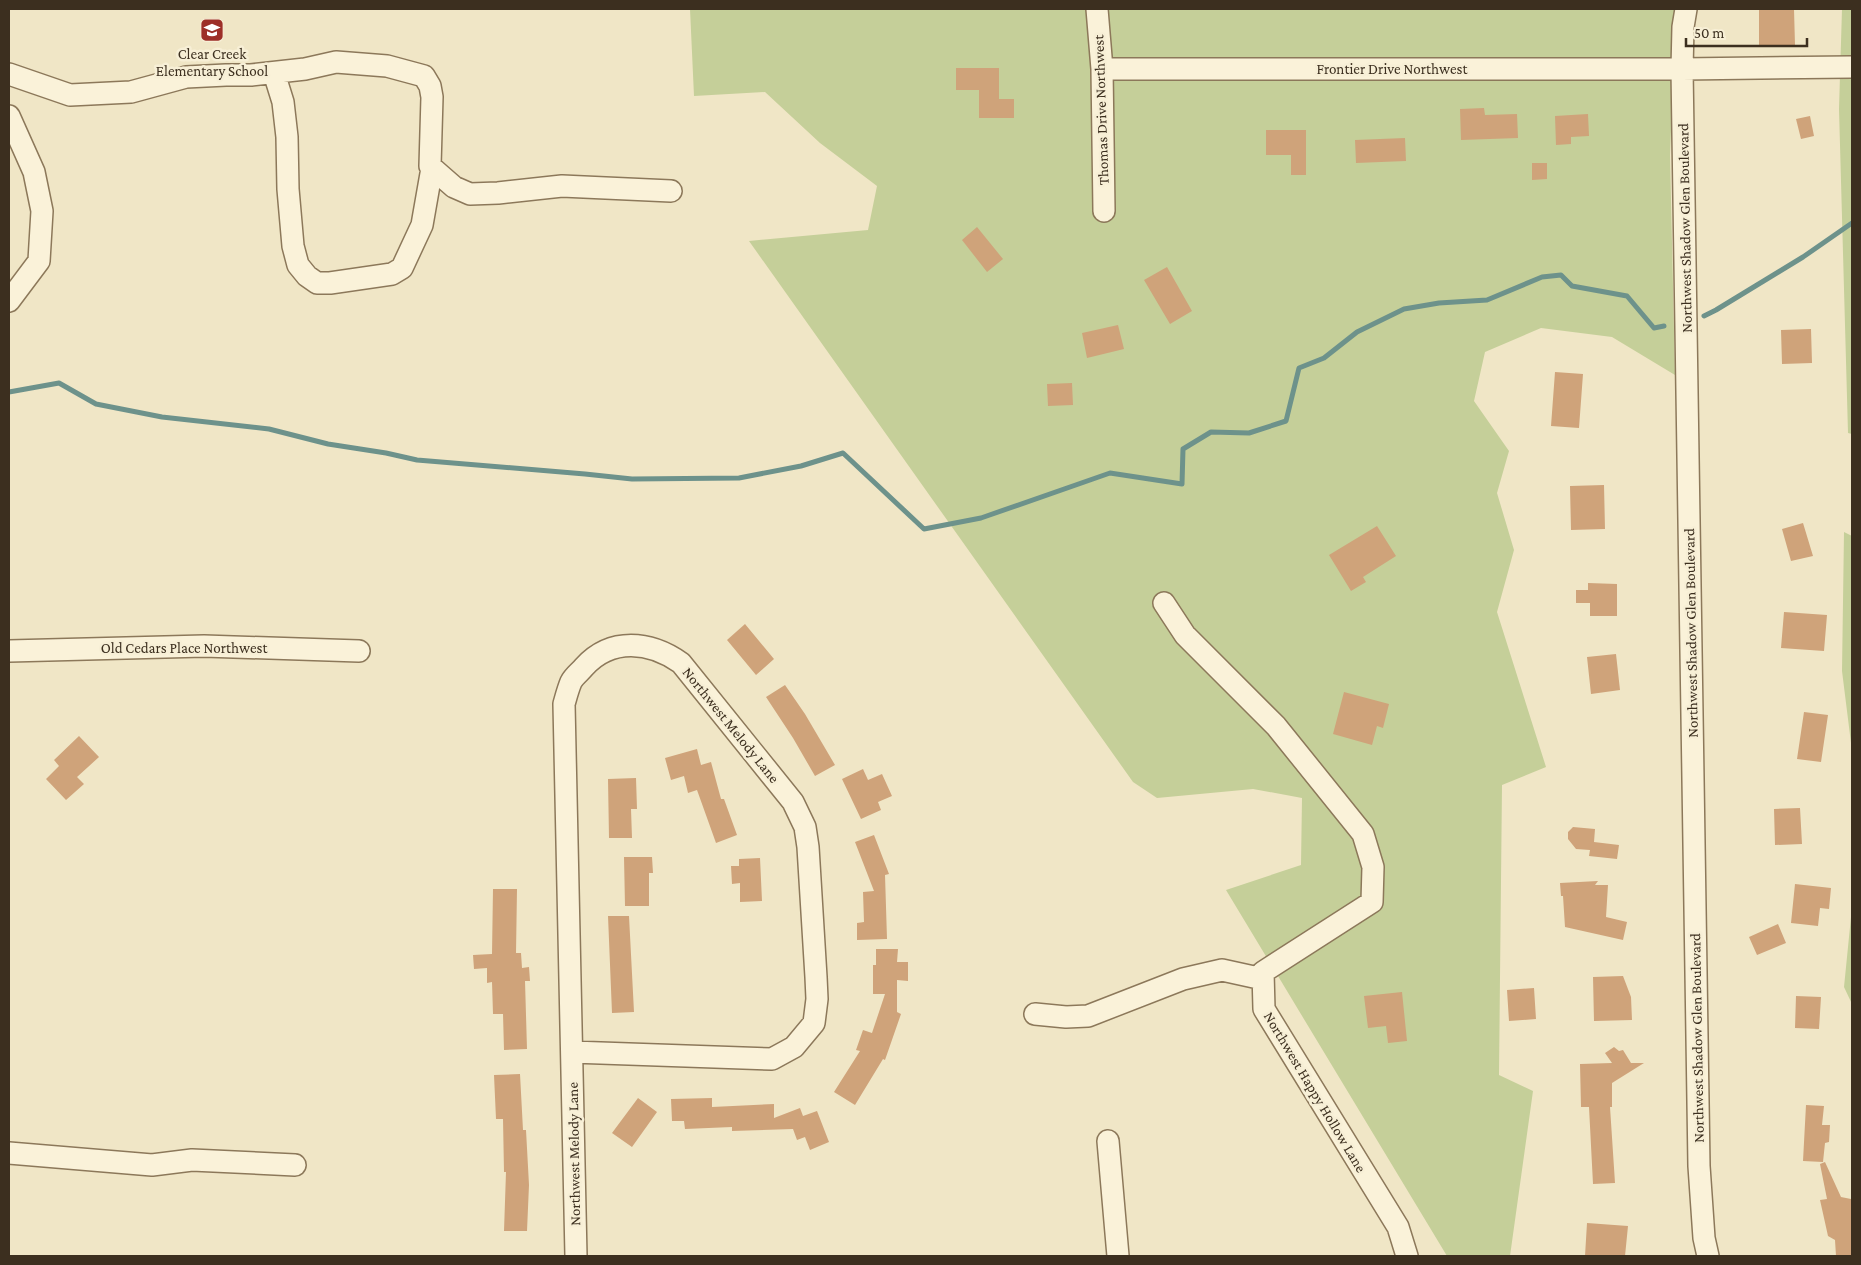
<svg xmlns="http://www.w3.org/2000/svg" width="1861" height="1265" font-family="'Crimson Pro',serif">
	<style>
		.green { fill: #c5cf99 }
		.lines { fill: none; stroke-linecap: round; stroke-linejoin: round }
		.stream { stroke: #6d928b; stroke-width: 5 }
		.building { fill: #cfa37a }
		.minor-casing { stroke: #8c785a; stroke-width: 24 }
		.minor { stroke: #faf2d9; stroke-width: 21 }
		.labels { text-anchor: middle; stroke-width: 5; stroke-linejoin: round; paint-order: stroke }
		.poi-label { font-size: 15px; fill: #3c2f1f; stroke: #f7efd6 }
		.street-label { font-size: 15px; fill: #3c2f1f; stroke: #f7efd6 }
	</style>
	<rect width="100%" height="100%" fill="#f0e6c6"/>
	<path class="green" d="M690,9H1676L1670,155L1675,375L1612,337L1541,328L1485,352L1474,401L1509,451L1497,493L1514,550L1497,612L1546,767L1502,785L1499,1075L1533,1091L1510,1256H1447L1226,890L1301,865L1302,798L1253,789L1157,798L1133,782L749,241L868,230L877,186L820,143L765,92L694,96Z
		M1842,9H1852V434L1848,433L1839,109Z
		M1844,532L1852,536V751L1842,671Z
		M1852,907V1004L1844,987Z"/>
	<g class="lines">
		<path class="stream" d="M1704,316L1716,310L1803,257L1852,223
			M9,392L59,383L96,404L162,417L269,429L328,444L386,453L417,460L585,474L632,479L739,478L801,466L843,453L924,529L981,518L1110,473L1182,484L1183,449L1211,432L1249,433L1286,421L1299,368L1324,358L1357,332L1404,309L1439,303L1487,300L1542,277L1561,275L1572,286L1627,296L1654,328L1664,326"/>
	</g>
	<path class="building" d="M1759,9H1794L1795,45H1759Z
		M956,68H999V99H1014V118H979V90H956Z
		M1484,108L1485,115L1517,114L1518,138L1461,140L1460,109Z
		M1588,114L1589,136L1571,137V144L1556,145L1555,116Z
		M1810,116L1814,136L1801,139L1796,119Z
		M1266,130H1306V175H1291V155H1266Z
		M1405,138L1406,161L1356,163L1355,140Z
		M1532,163H1547V179L1532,180Z
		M977,227L1003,259L987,272L962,240Z
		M1167,267L1192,311L1170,324L1144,280Z
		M1118,325L1124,349L1087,358L1082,333Z
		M1811,329L1812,363L1782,364L1781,330Z
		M1555,372L1583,374L1579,428L1551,426Z
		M1072,383L1073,405L1048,406L1047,384Z
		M1604,485L1605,529L1571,530L1570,486Z
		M1803,523L1813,556L1791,561L1782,529Z
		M1377,526L1396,556L1363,577L1366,582L1351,591L1329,555Z
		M1588,583L1617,584V616H1590V603H1576V590H1588Z
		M1784,612L1827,615L1824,651L1781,648Z
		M745,624L774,659L756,675L727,640Z
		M1616,654L1620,690L1591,694L1587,657Z
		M785,685L805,714L835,765L815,776L793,738L766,697Z
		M1344,692L1389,704L1383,728L1377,726L1372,745L1333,734Z
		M1804,712L1828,715L1821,762L1797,759Z
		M79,736L99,757L77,777L84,784L66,800L46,779L59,766L54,760Z
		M697,749L701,765L711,762L721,799H724L737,835L716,843L697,790L688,793L684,776L671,780L665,758Z
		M863,769L868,780L882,774L892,796L878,802L881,810L861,819L842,779Z
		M636,778L637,809H631L632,838H609L608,779Z
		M1800,808L1802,844L1775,845L1774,809Z
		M1573,827L1595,829L1594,842L1619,845L1617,859L1589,856L1590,850L1576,849L1568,839V832Z
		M874,835L889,874L885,875L887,939L857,940V923L864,922L863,892L874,891L855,842Z
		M624,857H652L653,873H649V906H625Z
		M760,858L762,901L740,902V883L732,884L731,866H739V859Z
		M1598,881L1595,885H1608L1606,917L1627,922L1623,940L1565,927L1563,896H1561L1560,883Z
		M1795,884L1831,888L1829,909L1820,908L1818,926L1791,923Z
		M493,889H517L516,953H521L522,968L529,967L530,981H525L527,1049L504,1050L503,1014H493L492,982L487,983V968L474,969L473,955L492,954Z
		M608,916H629L634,1012L612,1013Z
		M1778,924L1786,943L1757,955L1749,937Z
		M876,949H898L897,962H908V981L897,980V1012L901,1014L885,1060L883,1059L855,1105L834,1092L860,1051L856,1050L863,1030L872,1033L885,994H873V965H876Z
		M1623,976L1631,997L1632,1020L1594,1021L1593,977Z
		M1534,988L1536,1019L1509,1021L1507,990Z
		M1402,992L1407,1041L1388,1043L1386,1026L1368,1028L1364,996Z
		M1796,996L1821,997L1819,1029L1795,1028Z
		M1614,1047L1619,1051L1623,1050L1631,1063H1644L1612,1083V1107H1610L1615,1183L1593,1184L1589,1107H1581L1580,1064L1612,1063L1605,1053Z
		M520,1074L523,1130H526L529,1185L527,1231H504L506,1172H504L503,1119H496L494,1075Z
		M638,1098L657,1112L632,1147L612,1133Z
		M712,1098V1107L774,1104V1118L800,1108L803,1116L817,1111L829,1142L810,1150L805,1137L797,1140L793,1129L732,1131V1127L685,1129L684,1121H672L671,1099Z
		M1806,1105L1824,1106L1822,1125H1830L1829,1142L1825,1143L1823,1162L1803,1161Z
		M1825,1162L1841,1197L1851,1199L1852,1206V1256H1836L1835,1240L1828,1236L1820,1200L1827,1199L1820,1164Z
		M1587,1223L1628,1226L1625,1256H1585Z"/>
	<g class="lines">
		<g class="minor-casing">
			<path id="minor" d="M1097,9L1102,69L1104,211
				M1686,9L1683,27L1682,69L1699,1166L1704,1238L1708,1256
				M1102,69H1682L1852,67
				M274,73L283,102L287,137L288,189L293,246L298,265L307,276L317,283H330L392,274L402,268L422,225L432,168
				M9,74L70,95L131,92L186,77L226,75H251L305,69L336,62L387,66L424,76L430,86L432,97L430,166L454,187L470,194L498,193L562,186L671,191
				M9,116L34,172L42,211L39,261L9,301
				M1164,603L1185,635L1276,726L1363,834L1373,867L1372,902L1263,972L1264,1009L1398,1227L1407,1256
				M9,651L204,646L359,651
				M1035,1014L1066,1017L1088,1016L1183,979L1222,970L1263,979
				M572,1052L772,1059L794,1047L814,1023L817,999L816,977L808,847L805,827L793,802L681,663C650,641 611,637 584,667C580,672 574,676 571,682C568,689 566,697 564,704L576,1256
				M1108,1141L1118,1256
				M9,1153L152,1165L192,1160L295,1165"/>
		</g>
		<use href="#minor" class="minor"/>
	</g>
	<defs>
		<g id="school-square" transform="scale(1.25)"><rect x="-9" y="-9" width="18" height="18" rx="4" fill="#9d2f28" stroke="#f7efd6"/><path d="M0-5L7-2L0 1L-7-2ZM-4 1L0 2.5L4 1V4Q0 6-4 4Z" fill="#fff"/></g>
	</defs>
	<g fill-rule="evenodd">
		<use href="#school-square" x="212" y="30"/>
	</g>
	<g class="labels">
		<g class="poi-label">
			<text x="212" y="59">Clear Creek<tspan x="212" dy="17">Elementary School</tspan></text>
		</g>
		<g class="street-label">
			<text x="1392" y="74">Frontier Drive Northwest</text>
			<text transform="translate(1101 110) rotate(-92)" y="5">Thomas Drive Northwest</text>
			<text transform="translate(1685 228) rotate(-91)" y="5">Northwest Shadow Glen Boulevard</text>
			<text transform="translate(1691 633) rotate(-91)" y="5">Northwest Shadow Glen Boulevard</text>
			<text x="184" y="653">Old Cedars Place Northwest</text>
			<text transform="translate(731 725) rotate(51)" y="5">Northwest Melody Lane</text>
			<text transform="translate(1697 1038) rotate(-91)" y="5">Northwest Shadow Glen Boulevard</text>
			<text transform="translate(1315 1092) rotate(59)" y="5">Northwest Happy Hollow Lane</text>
			<text transform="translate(574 1154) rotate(-91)" y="5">Northwest Melody Lane</text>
		</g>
	</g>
	<rect width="1861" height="1265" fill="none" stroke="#3c2f1f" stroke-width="20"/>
	<path d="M1686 38v8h121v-8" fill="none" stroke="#3c2f1f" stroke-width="2.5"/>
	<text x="1694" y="38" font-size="15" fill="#3c2f1f" stroke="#f7efd6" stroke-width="4" paint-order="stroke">50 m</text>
</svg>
